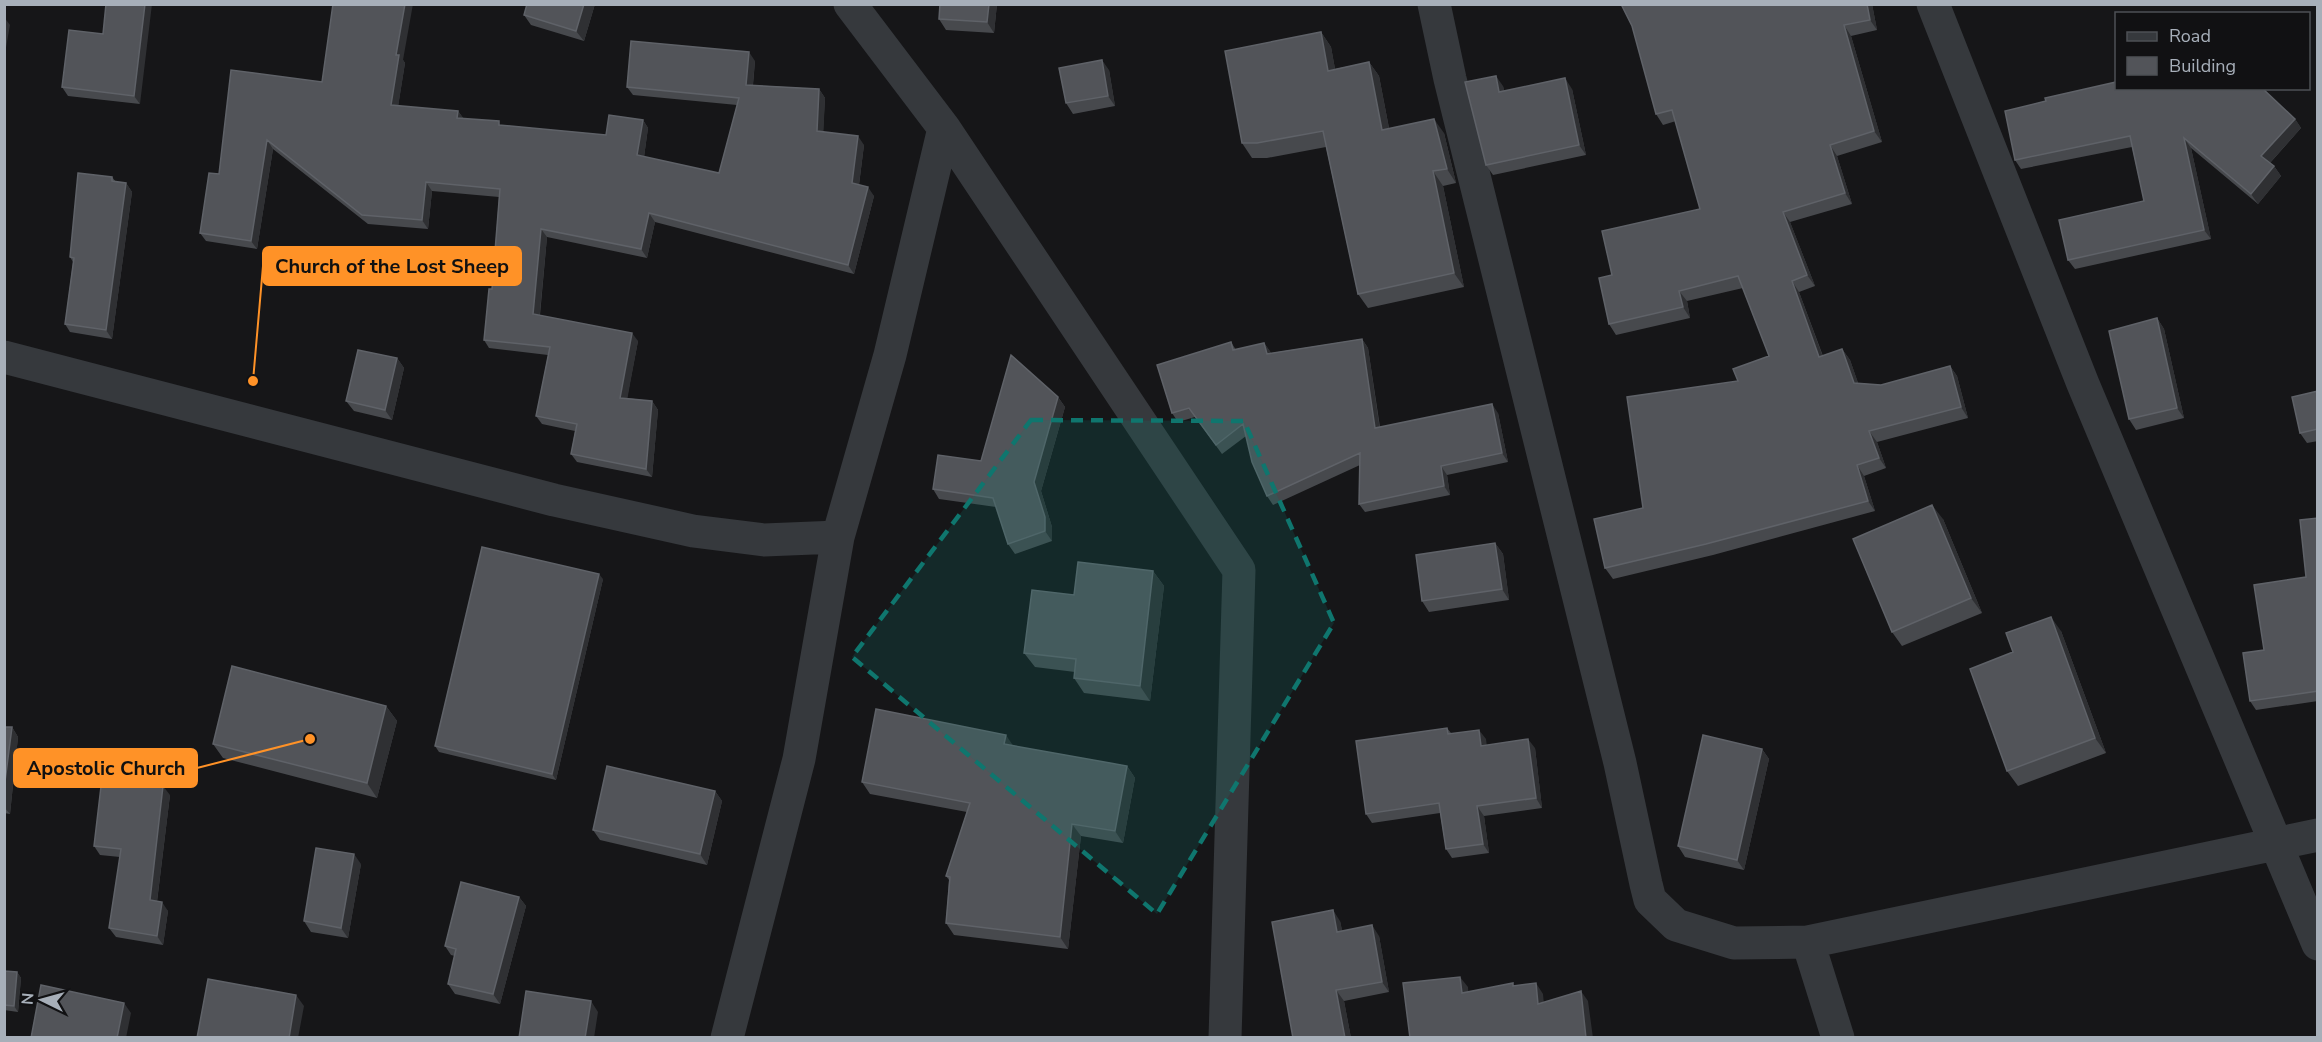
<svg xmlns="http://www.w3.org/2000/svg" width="2322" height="1042" font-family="'Nunito Sans',sans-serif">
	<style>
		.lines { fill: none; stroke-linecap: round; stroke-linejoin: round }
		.minor { stroke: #36393d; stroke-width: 33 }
		.wall { fill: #47494d }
		.shaded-wall { fill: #2f3033 }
		.building { fill: #525459; stroke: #5f6268; stroke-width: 1.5 }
		.marked { fill: #0f766e; fill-opacity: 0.2; stroke: #0f766e; stroke-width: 4.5; stroke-dasharray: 12 8; stroke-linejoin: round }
		.leader { fill: none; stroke: #ff9227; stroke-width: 2 }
		.callout-dot { fill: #ff9227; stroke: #111113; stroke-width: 2 }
		.callout { fill: #ff9227; stroke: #ff9227; stroke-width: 2 }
		.callout-label { font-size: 20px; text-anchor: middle; font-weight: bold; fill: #111 }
	</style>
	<rect width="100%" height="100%" fill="#161618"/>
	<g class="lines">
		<path class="minor" d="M850,4L944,128L1239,570L1225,1038
			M1434,4L1450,79L1620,763L1646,884L1650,900L1676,925L1734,943L1808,942L2318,835
			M1933,4L2083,384L2318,944
			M4,357L554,500L693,531L764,540L838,537
			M1808,942L1838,1038
			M727,1038L799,759L838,537L890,355L944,128"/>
	</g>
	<path class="wall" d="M595,4L584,41L531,25L524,15Z
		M997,4L994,33L946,30L939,19Z
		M1872,4L1877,30L1851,36L1882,142L1837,156L1852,204L1790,222L1815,286L1799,292L1823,356L1842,349L1850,360L1858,383L1881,385L1950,366L1957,376L1968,418L1877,442L1886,468L1864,476L1875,511L1713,555L1613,579L1605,568L1643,508L1738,381L1769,356L1743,288L1687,301L1690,318L1616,335L1609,324L1612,275L1700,209L1676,121L1663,125L1656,114L1632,26Z
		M1321,32L1331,47L1335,69L1369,62L1379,76L1389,128L1444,133L1456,183L1443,186L1464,287L1368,308L1358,294L1326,147L1267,158H1252L1242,143Z
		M103,34L140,104L68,96L62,87Z
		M403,60L405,63L398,106L458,111L463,118L501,125L606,135L643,120L648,128L644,157L719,173L737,105L633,95L627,87L755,61L753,85L819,89L825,98L823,132L864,145L859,185L874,196L854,274L655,222L647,258L547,237L540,315L638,341L627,398L652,401L658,410L652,477L577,462L571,454L575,431L542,424L536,416L548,355L489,348L484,340L492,289L499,197L432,191L428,229L368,224L273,149L257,249L206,241L200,233L219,174L322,82Z
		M1109,70L1115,106L1073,114L1066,103Z
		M1503,86L1504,91L1572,89L1586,155L1493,175L1486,165Z
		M2005,111L2295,119L2301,128L2270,163L2274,166L2281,176L2258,204L2191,148L2211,239L2075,269L2068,260L2144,201L2132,147L2021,169L2015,160Z
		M112,177L116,182L126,183L132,192L112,339L70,332L65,324L73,262L70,257Z
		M2157,318L2164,329L2184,418L2136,430L2129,419Z
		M1362,339L1368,348L1380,427L1498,413L1508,462L1447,475L1450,495L1365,512L1359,504L1360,465L1273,505L1267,496L1246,436L1222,454L1195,417L1178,422L1172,413L1231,342L1236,350L1264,343L1271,353Z
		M397,358L404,368L392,420L354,411L346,401Z
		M2318,391V441L2307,443L2300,433Z
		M1058,397L1065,407L1041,491L1052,527V541L1015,554L1008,544L996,507L939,499L933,489L981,461Z
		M2318,518V701L2256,710L2250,701L2264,650L2306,577Z
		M1943,519L1982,613L1902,646L1892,632Z
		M1495,543L1503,554L1509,600L1429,612L1422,601Z
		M1153,571L1164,586L1150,701L1084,693L1074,678L1075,672L1035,667L1024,653L1074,595Z
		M603,579L556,780L439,752L435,746Z
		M2061,631L2106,753L2018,786L2007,771L2013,652Z
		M386,706L397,721L377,798L223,758L213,744Z
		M4,727H12L18,737L10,814L4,813Z
		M1447,728L1451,733L1486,739V745L1535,748L1542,808L1484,816L1489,853L1452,858L1446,849L1440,813L1372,823L1366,814Z
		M1014,746L1127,766L1135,778L1123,843L1081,836L1068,949L954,935L946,923L949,880L946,876L967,812L870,794L862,782Z
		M1762,749L1769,759L1744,870L1685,857L1678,846Z
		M715,791L722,801L707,865L600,840L593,830Z
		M170,795L157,902L168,911L163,945L116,937L109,928L120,857L100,855L94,846Z
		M361,864L348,938L311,932L304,921Z
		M519,897L526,906L500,1004L455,994L448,984L455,956L451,955L445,946Z
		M1340,921L1342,931L1379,936L1389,992L1344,1001L1351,1038H1293Z
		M4,971L17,972L21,978L18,1012L4,1010Z"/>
	<path class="shaded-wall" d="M145,4H152L140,104L134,96Z
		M405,4H413L403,60L405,63L397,114L391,105L396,55Z
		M584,4H595L584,41L576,31Z
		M989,4H997L994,33L987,22Z
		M1867,4H1872L1877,30L1870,20Z
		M4,17L10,25L4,59Z
		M1844,25L1851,36L1882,142L1874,131Z
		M1321,32L1331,47L1338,85L1328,71Z
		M749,52L755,61L752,93L746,85Z
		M1102,60L1109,70L1115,106L1108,96Z
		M1369,62L1379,76L1392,144L1382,130Z
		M1496,76L1503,86L1507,103L1499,92Z
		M1565,78L1572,89L1586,155L1579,145Z
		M819,89L825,98L823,140L817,131Z
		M458,111L464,119L457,118Z
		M1434,119L1444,133L1456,183L1447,169Z
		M2295,119L2301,128L2268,165L2261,156Z
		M643,120L648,128L643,164L637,155Z
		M858,136L864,145L858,192L852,183Z
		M2184,138L2191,148L2211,239L2204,230Z
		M267,140L273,149L257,249L251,241Z
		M1830,145L1837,156L1852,204L1845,193Z
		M2274,166L2281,176L2258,204L2251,194Z
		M1433,171L1443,186L1464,287L1454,273Z
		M426,182L432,191L428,229L422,220Z
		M126,183L132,192L112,339L106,330Z
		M868,187L874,196L854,274L848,265Z
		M1783,212L1790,222L1815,286L1807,275Z
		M649,213L655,222L647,258L641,249Z
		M541,229L547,237L539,322L533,314Z
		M1792,281L1799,292L1827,368L1819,357Z
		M1679,291L1687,301L1690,318L1683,307Z
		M2157,318L2164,329L2184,418L2177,408Z
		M632,333L638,341L626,406L620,398Z
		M1362,339L1368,348L1381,437L1375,428Z
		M1264,343L1270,351L1273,363L1267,354Z
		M1842,349L1850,360L1862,394L1854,383Z
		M397,358L404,368L392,420L385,410Z
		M1950,366L1957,376L1968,418L1961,407Z
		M1058,397L1065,407L1041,491L1052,527V541L1045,531L1034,482Z
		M652,401L658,410L652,477L646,469Z
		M1492,404L1498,413L1508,462L1502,453Z
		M1869,431L1877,442L1886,468L1879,458Z
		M1857,465L1864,476L1875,511L1868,501Z
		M1441,466L1447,475L1450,495L1444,486Z
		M1932,505L1943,519L1982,613L1971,598Z
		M1495,543L1503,554L1509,600L1502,589Z
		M1153,571L1164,586L1150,701L1140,686Z
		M599,574L603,579L556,780L552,774Z
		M2051,617L2061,631L2106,753L2095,738Z
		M386,706L397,721L377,798L367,783Z
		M12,727L18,737L10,814L4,807V789Z
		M1479,730L1486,739L1488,755L1481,746Z
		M1006,735L1014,747L1004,744Z
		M1528,739L1535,748L1542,808L1536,798Z
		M1762,749L1769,759L1744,870L1737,860Z
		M1127,766L1135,778L1123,843L1115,831Z
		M163,786L170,795L156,909L150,900Z
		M715,791L722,801L707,865L700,854Z
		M1477,806L1484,816L1489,853L1483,844Z
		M1072,824L1081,836L1068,949L1060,937Z
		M354,854L361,864L348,938L341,928Z
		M519,897L526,906L500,1004L493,994Z
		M162,902L168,911L163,945L157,936Z
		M1333,910L1340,921L1345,942L1337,932Z
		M1372,925L1379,936L1389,992L1382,982Z
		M17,972L21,978L18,1012L14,1006Z
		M1460,977L1468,987L1469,1003L1462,993Z
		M1536,983L1543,994L1545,1015L1538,1004Z
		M1336,990L1344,1001L1351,1038H1345Z
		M1581,991L1588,1001L1593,1038H1586Z
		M296,995L304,1006L298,1038H289Z
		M591,1001L598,1012L594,1038H585Z
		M124,1003L131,1013L126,1038H117Z"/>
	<path class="building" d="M106,4H145L134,96L62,87L69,30L103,34Z
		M333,4H405L396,55H399L391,105L458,111L457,118L499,121V125L606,135L609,115L643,120L637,155L719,173L739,98L627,87L631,41L749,52L746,85L819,89L817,131L858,136L852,183L868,187L848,265L649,213L641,249L541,229L533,314L632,333L620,398L652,401L646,469L571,454L577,424L536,416L550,347L484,340L489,289H492L500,189L426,182L422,220L362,215L267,140L251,241L200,233L209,173L219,174L231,70L322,82Z
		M527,4H584L576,31L524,15Z
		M940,4H989L987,22L939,19Z
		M1621,4H1867L1870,20L1844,25L1874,131L1830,145L1845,193L1783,212L1807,275L1792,281L1819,357L1842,349L1854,383L1881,385L1950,366L1961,407L1869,431L1879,458L1857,465L1868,501L1706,544L1605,568L1594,519L1643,508L1627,397L1738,381L1733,369L1769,356L1738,276L1679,291L1683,307L1609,324L1599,278L1612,275L1602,231L1700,209L1672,110L1656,114L1632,26Z
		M1321,32L1328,71L1369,62L1382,130L1434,119L1447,169L1433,171L1454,273L1358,294L1323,131L1257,143H1242L1225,51Z
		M1102,60L1108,96L1066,103L1059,68Z
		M1496,76L1499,92L1565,78L1579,145L1486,165L1465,82Z
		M2116,82V88H2262L2295,119L2261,156L2274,166L2251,194L2184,138L2204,230L2068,260L2059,220L2144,201L2130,136L2015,160L2005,111L2046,101L2045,98Z
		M78,173L112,177V181L126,183L106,330L65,324L74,258L70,257Z
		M2157,318L2177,408L2129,419L2109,331Z
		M1362,339L1375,428L1492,404L1502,453L1441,466L1444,486L1359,504L1360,453L1267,496L1252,462L1243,424L1216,445L1189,408L1172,413L1157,365L1231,342L1233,350L1264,343L1267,354Z
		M358,350L397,358L385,410L346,401Z
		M1011,355L1058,397L1034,482L1045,517V531L1008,544L993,498L933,489L938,455L981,461Z
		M2318,391V429L2300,433L2292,397Z
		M1932,505L1971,598L1892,632L1853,539Z
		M2318,518V691L2250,701L2243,653L2264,650L2254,585L2306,577L2300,520Z
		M1495,543L1502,589L1422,601L1416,555Z
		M482,547L599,574L552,774L435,746Z
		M1078,562L1153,571L1140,686L1074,678L1076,659L1024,653L1032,590L1074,595Z
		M2051,617L2095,738L2007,771L1970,669L2013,652L2006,633Z
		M232,666L386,706L367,783L213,744Z
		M876,709L1006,735L1004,744L1127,766L1115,831L1072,824L1060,937L946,923L950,877L946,876L970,803L862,782Z
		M4,727H12L4,789Z
		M1447,728L1448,734L1479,730L1481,746L1528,739L1536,798L1477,806L1483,844L1446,849L1439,803L1366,814L1356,741Z
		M1703,735L1762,749L1737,860L1678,846Z
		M607,766L715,791L700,854L593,830Z
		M102,778L163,786L150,900L162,902L157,936L109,928L121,849L94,846Z
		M316,848L354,854L341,928L304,921Z
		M461,882L519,897L493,994L448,984L456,949L445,946Z
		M1333,910L1337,932L1372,925L1382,982L1336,990L1345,1038H1293L1272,922Z
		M4,971L17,972L14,1006L4,1005Z
		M1460,977L1462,993L1513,983V986L1536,983L1538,1004L1581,991L1586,1038H1410L1403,983Z
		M208,979L296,995L289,1038H197Z
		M41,985L124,1003L117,1038H31Z
		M526,991L591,1001L585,1038H519Z"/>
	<path class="marked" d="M1031,420L1244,421L1334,623L1157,914L852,657Z"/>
	<path class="leader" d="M253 381L263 266M310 739L197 768"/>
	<g class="callout-dot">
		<circle cx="253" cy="381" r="6"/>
		<circle cx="310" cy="739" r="6"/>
	</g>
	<g class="callout">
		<rect x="263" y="247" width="258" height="38" rx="6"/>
		<rect x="14" y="749" width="183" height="38" rx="6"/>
	</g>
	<g class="callout-label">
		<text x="392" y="273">Church of the Lost Sheep</text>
		<text x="106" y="775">Apostolic Church</text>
	</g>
	<rect width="2322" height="1042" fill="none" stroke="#a7afb9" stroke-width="12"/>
	<rect x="2115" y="12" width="195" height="78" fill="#111113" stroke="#4d5055" stroke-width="1.5"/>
	<rect x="2127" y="32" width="30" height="9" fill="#36393d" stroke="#4d5055" stroke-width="1.5"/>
	<text x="2169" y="42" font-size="18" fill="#a7afb9">Road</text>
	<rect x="2127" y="57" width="30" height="18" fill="#525459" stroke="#4d5055" stroke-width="1.5"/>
	<text x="2169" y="72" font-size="18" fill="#a7afb9">Building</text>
	<g transform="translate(42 1000) rotate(275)" stroke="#111113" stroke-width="4.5" paint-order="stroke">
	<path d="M0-4.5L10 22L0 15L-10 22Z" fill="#a7afb9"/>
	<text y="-9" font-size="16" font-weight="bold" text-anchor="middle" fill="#a7afb9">N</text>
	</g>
</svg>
